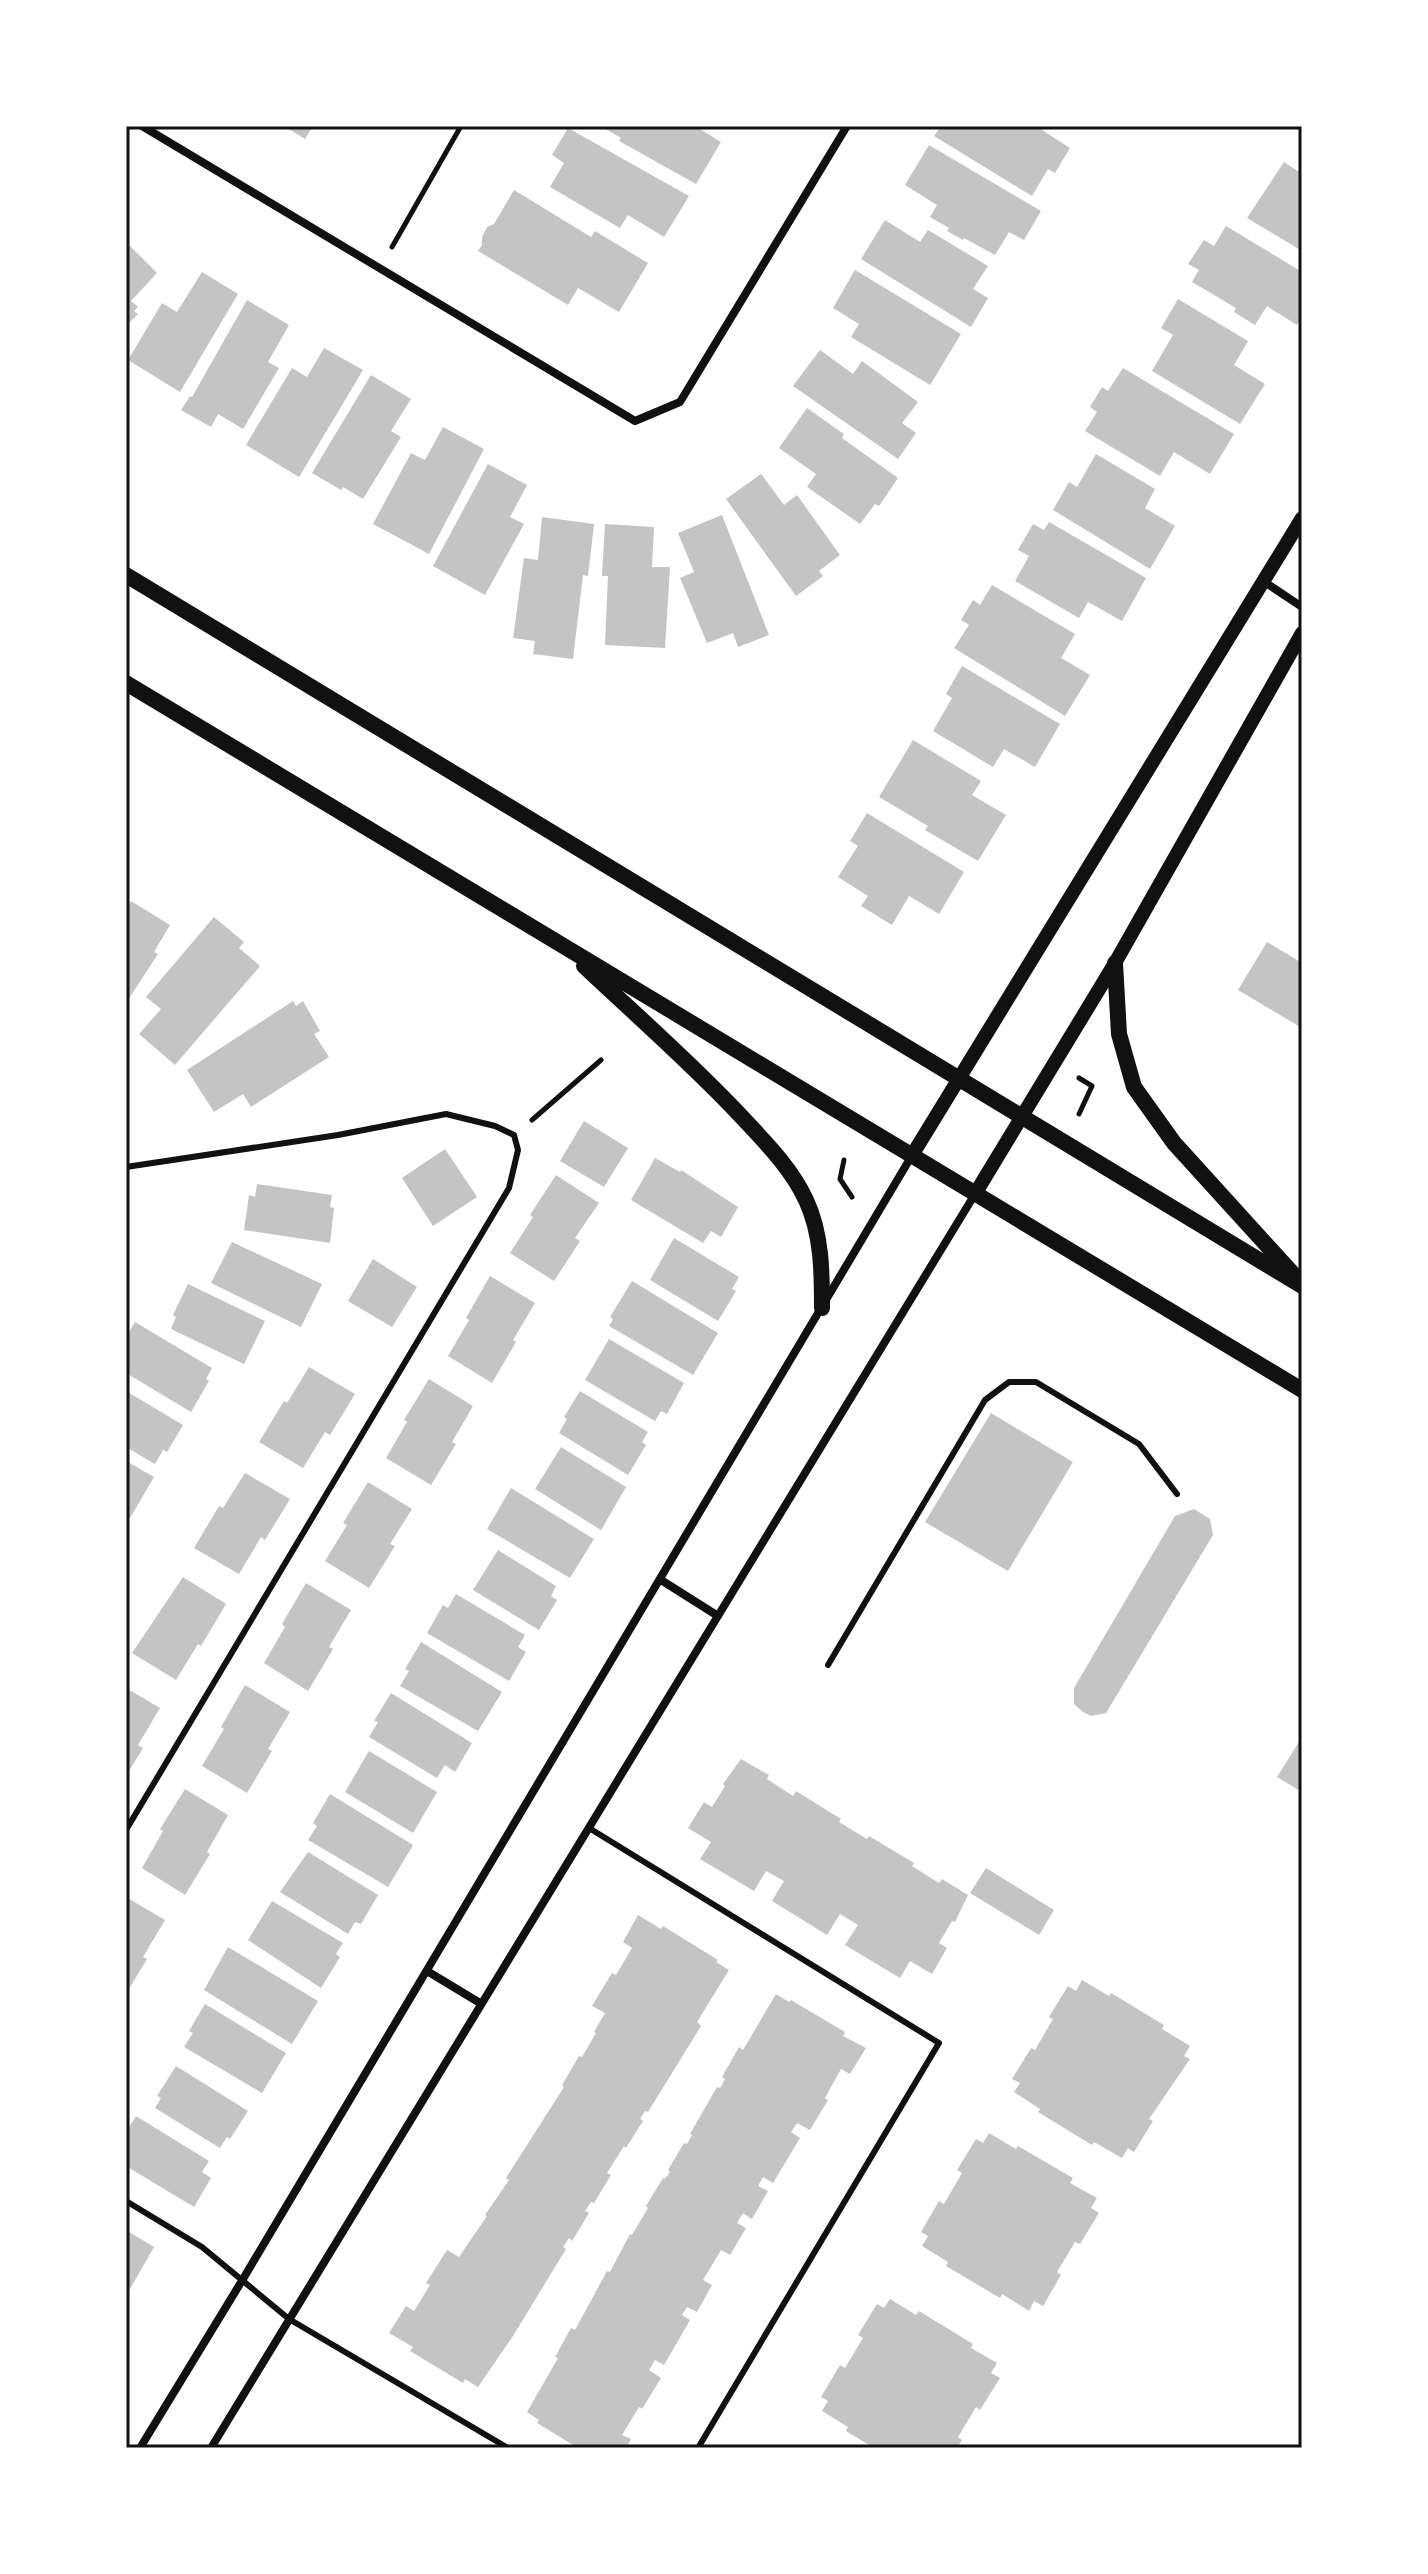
<svg xmlns="http://www.w3.org/2000/svg" width="1428" height="2574" font-family="'Nunito Sans',sans-serif">
	<style>
		.building { fill: #c4c4c4 }
		.lines { fill: none; stroke-linecap: round; stroke-linejoin: round }
		.path { stroke: #111; stroke-width: 5 }
		.service { stroke: #111; stroke-width: 6 }
		.minor { stroke: #111; stroke-width: 8 }
		.tertiary { stroke: #111; stroke-width: 14 }
		.secondary { stroke: #111; stroke-width: 16 }
		.neatline { fill: none; stroke: #111; stroke-width: 3 }
	</style>
	<rect width="100%" height="100%" fill="#fff"/>
	<path class="building" d="M284,126H313L305,139Z
		M605,126H695L721,142L696,184L619,141L621,138L604,128Z
		M941,126H1036L1070,148L1055,173L1048,169L1032,196L934,136Z
		M568,128L689,196L664,237L628,215L620,228L550,187L564,163L552,155Z
		M929,145L1041,211L1024,240L1009,232L995,255L964,238L963,240L947,231L949,228L930,217L937,205L905,185Z
		M1284,162L1302,174V251L1247,218Z
		M514,190L591,237L595,231L648,263L619,312L578,288L568,305L478,251L482,245V237L487,227L494,224Z
		M885,220L920,242L928,230L988,266L973,289L988,298L971,327L861,259Z
		M1226,226L1302,272V317L1297,325L1267,306L1255,325L1234,312L1236,308L1192,282L1199,270L1188,264L1204,240L1214,246Z
		M126,242L157,273L131,301L138,307L134,311L138,314L126,326Z
		M855,270L961,334L930,385L851,337L859,324L833,308Z
		M202,272L238,294L180,392L128,360L162,303L177,312Z
		M1178,299L1248,341L1234,365L1265,384L1240,424L1152,371L1173,335L1161,328Z
		M247,300L289,325L268,362L279,368L243,429L218,414L211,427L181,410L190,396L192,397Z
		M324,348L363,370L299,477L246,445L292,368L307,377Z
		M820,350L853,374L862,361L918,402L902,423L916,433L898,459L793,386Z
		M1123,368L1234,434L1210,474L1174,452L1160,476L1085,431L1097,412L1090,407L1102,387L1108,391Z
		M371,375L411,399L391,431L401,437L363,499L343,487L341,490L312,473Z
		M807,408L844,434L842,438L898,478L879,506L875,504L860,524L807,487L816,474L779,448Z
		M443,427L484,449L429,554L373,524L411,453L425,460Z
		M1096,454L1155,489L1145,508L1175,526L1150,569L1053,510L1069,482L1077,487Z
		M488,464L527,485L510,517L524,524L485,595L433,566Z
		M761,474L784,505L797,495L840,555L819,571L823,576L796,596L726,499Z
		M722,515L769,635L738,647L733,633L707,643L680,578L694,572L678,533Z
		M542,517L594,524L588,576L583,575L573,659L533,654L535,641L513,638L524,558L538,560Z
		M1049,522L1146,578L1122,621L1088,602L1079,618L1015,581L1029,556L1018,550L1033,524L1044,530Z
		M605,524L654,527L652,567H670L665,648L605,645L608,576H602Z
		M992,585L1075,634L1061,658L1090,675L1065,716L954,648L969,625L961,620L973,600L980,605Z
		M962,666L1060,724L1035,767L1004,749L993,767L933,731L952,698L946,694Z
		M913,740L981,781L972,795L1006,815L978,861L925,830L928,826L879,797Z
		M867,813L964,872L939,914L909,896L892,925L861,906L868,896L838,877L858,846L850,841Z
		M131,901L170,925L154,952L158,954L126,1003V907Z
		M214,917L244,942L239,948L260,966L175,1065L139,1034L161,1009L146,997Z
		M1267,942L1302,963V1028L1238,990Z
		M293,1001L296,1006L303,1001L320,1031L314,1034L329,1057L251,1107L243,1094L214,1112L187,1070Z
		M584,1121L628,1148L604,1187L560,1161Z
		M445,1149L477,1197L433,1226L402,1178Z
		M655,1158L680,1172L681,1170L738,1207L721,1237L711,1231L703,1243L631,1200Z
		M556,1175L599,1203L575,1238L580,1241L554,1281L510,1253L533,1217L530,1215Z
		M257,1184L332,1195L330,1207L334,1208L330,1243L244,1230L249,1195L255,1197Z
		M674,1238L739,1277L732,1289L736,1291L718,1321L650,1280Z
		M232,1242L322,1284L301,1327L211,1283Z
		M373,1259L417,1287L392,1327L348,1301Z
		M490,1276L535,1303L513,1340L516,1342L492,1383L448,1356L469,1320L466,1318Z
		M632,1281L718,1333L693,1375L609,1326L613,1319L610,1317Z
		M188,1284L265,1321L244,1364L171,1329L176,1317L173,1315Z
		M135,1322L212,1368L206,1379L209,1381L191,1412L126,1373V1337Z
		M609,1339L684,1383L667,1414L661,1411L655,1421L585,1380Z
		M309,1367L355,1394L330,1435L325,1432L303,1468L259,1442L284,1401L287,1403Z
		M429,1379L473,1406L452,1442L456,1444L431,1485L386,1458L407,1422L404,1420Z
		M126,1391L183,1425L167,1452L163,1450L155,1464L126,1447Z
		M580,1391L648,1432L642,1442L646,1445L628,1475L559,1433L567,1419L564,1417Z
		M991,1413L1073,1462L1008,1571L925,1522Z
		M561,1447L626,1487L601,1530L535,1489Z
		M126,1461L154,1477L130,1518L126,1516Z
		M245,1473L290,1499L265,1540L261,1537L239,1574L194,1548L219,1506L223,1508Z
		M368,1482L412,1509L390,1544L395,1546L369,1588L325,1561L347,1525L343,1523Z
		M511,1488L594,1539L570,1578L487,1529Z
		M1194,1509L1210,1519L1213,1535L1106,1713L1091,1716L1083,1712L1074,1704V1688L1175,1516Z
		M498,1550L556,1586L551,1596L557,1600L539,1630L473,1590Z
		M183,1577L226,1604L201,1646L198,1644L176,1680L132,1653Z
		M306,1583L351,1610L329,1647L333,1649L308,1691L264,1663L285,1627L282,1624Z
		M456,1594L525,1635L518,1647L526,1652L509,1681L427,1633L443,1605L448,1608Z
		M421,1642L502,1692L478,1731L400,1686L409,1671L405,1669Z
		M245,1685L290,1712L268,1749L272,1751L247,1793L202,1766L224,1729L221,1727Z
		M126,1688L160,1708L138,1745L143,1748L126,1776Z
		M391,1693L472,1743L455,1772L445,1765L437,1778L369,1737L378,1722L374,1721Z
		M1302,1737V1792L1277,1777Z
		M369,1751L437,1792L413,1833L345,1792Z
		M741,1759L769,1775L767,1779L793,1796L796,1791L841,1819L839,1822L867,1839L869,1836L914,1863L912,1866L939,1883L942,1879L968,1895L955,1922L952,1921L939,1943L947,1948L932,1974L910,1961L900,1978L845,1945L858,1925L840,1914L827,1935L772,1901L784,1881L766,1871L754,1891L700,1859L711,1842L688,1828L704,1802L712,1807L725,1786L723,1784Z
		M185,1789L228,1815L207,1852L210,1854L185,1895L142,1868L163,1831L160,1829Z
		M330,1794L413,1845L388,1887L308,1840L317,1826L313,1823Z
		M308,1852L378,1895L361,1924L355,1922L348,1934L280,1892Z
		M986,1868L1054,1910L1039,1935L970,1893Z
		M126,1897L165,1920L143,1957L147,1959L126,1994Z
		M272,1901L343,1943L336,1954L340,1957L321,1988L248,1940Z
		M638,1915L661,1929L663,1926L718,1960L716,1962L729,1970L697,2022L701,2026L648,2112L645,2111L640,2119L643,2121L626,2148L624,2146L607,2173L611,2175L594,2203L591,2202L585,2211L589,2213L572,2241L569,2238L563,2247L566,2249L513,2336L478,2387L465,2379L463,2383L410,2351L413,2347L389,2333L406,2306L414,2311L430,2285L426,2283L447,2250L459,2257L487,2216L485,2215L509,2180L506,2178L564,2087L562,2085L579,2056L582,2057L596,2033L594,2032L605,2013L592,2006L612,1973L616,1975L632,1948L623,1942Z
		M228,1947L318,2001L292,2044L204,1990Z
		M1082,1980L1109,1996L1111,1993L1164,2025L1162,2029L1190,2046L1184,2056L1190,2059L1149,2119L1153,2121L1134,2152L1128,2148L1122,2158L1094,2142L1092,2145L1038,2112L1040,2109L1014,2092L1020,2083L1012,2079L1031,2048L1035,2050L1053,2019L1049,2017L1068,1986L1076,1991Z
		M776,1994L789,2002L791,2000L845,2032L843,2036L866,2048L850,2074L841,2069L825,2098L828,2100L810,2130L797,2123L791,2132L800,2138L773,2183L763,2177L758,2186L768,2191L752,2219L743,2213L737,2223L746,2228L730,2255L721,2250L703,2280L712,2285L697,2312L687,2307L682,2315L690,2320L664,2365L655,2360L649,2370L661,2378L642,2409L639,2407L622,2435L631,2439L626,2448H578L537,2423L539,2420L527,2412L558,2358L555,2357L571,2328L575,2330L607,2271L610,2272L630,2234L632,2235L648,2208L646,2206L663,2178L665,2179L670,2172L668,2170L684,2143L687,2144L692,2135L690,2134L717,2087L720,2088L725,2079L722,2077L739,2047L743,2050Z
		M205,2004L286,2053L262,2093L184,2047L193,2033L189,2031Z
		M176,2066L248,2111L230,2139L227,2137L220,2148L155,2108L161,2098L157,2096Z
		M136,2116L209,2161L202,2172L211,2178L194,2207L126,2166V2132Z
		M989,2133L1016,2149L1018,2146L1073,2178L1070,2183L1097,2198L1091,2208L1099,2213L1080,2244L1075,2242L1057,2272L1061,2275L1043,2306L1034,2301L1029,2311L1002,2294L1000,2298L946,2266L948,2262L922,2246L928,2236L921,2232L939,2201L944,2204L962,2173L957,2170L976,2139L983,2143Z
		M126,2230L154,2247L126,2296Z
		M890,2299L916,2315L919,2311L973,2344L971,2348L997,2363L991,2373L1000,2378L980,2410L976,2407L958,2437L962,2440L957,2448H874L846,2431L848,2427L822,2411L828,2401L821,2397L840,2365L845,2368L863,2338L858,2335L877,2304L884,2308Z"/>
	<g class="lines">
		<path class="path" d="M392,247L461,126
			M1079,1078L1092,1086L1079,1114
			M532,1120L601,1060
			M844,1160L840,1179L852,1197"/>
		<path class="service" d="M126,1167L338,1135L446,1114L495,1126L514,1135L518,1150L509,1188L126,1830
			M828,1665L985,1400L1009,1382H1036L1139,1444L1177,1494
			M589,1828L939,2043L698,2448
			M126,2201L202,2247L289,2319L508,2448"/>
		<path class="minor" d="M142,126L635,421L680,402L847,126
			M1263,581L1302,607
			M661,1580L718,1616
			M427,1971L480,2003
			M140,2448L243,2279L911,1157
			M211,2448L975,1194"/>
		<path class="tertiary" d="M911,1157L1302,518
			M975,1194L1115,963L1302,633"/>
		<path class="secondary" d="M126,575L1302,1286
			M126,683L1302,1390
			M1115,963L1119,1034L1134,1087L1174,1143L1293,1274
			M584,966C636,1015 690,1062 739,1114C763,1140 791,1167 806,1200C822,1234 822,1273 822,1308"/>
	</g>
	<rect width="1428" height="2574" fill="none" stroke="#ffffff" stroke-width="256"/>
	<rect x="128" y="128" width="1172" height="2318" class="neatline"/>
</svg>
